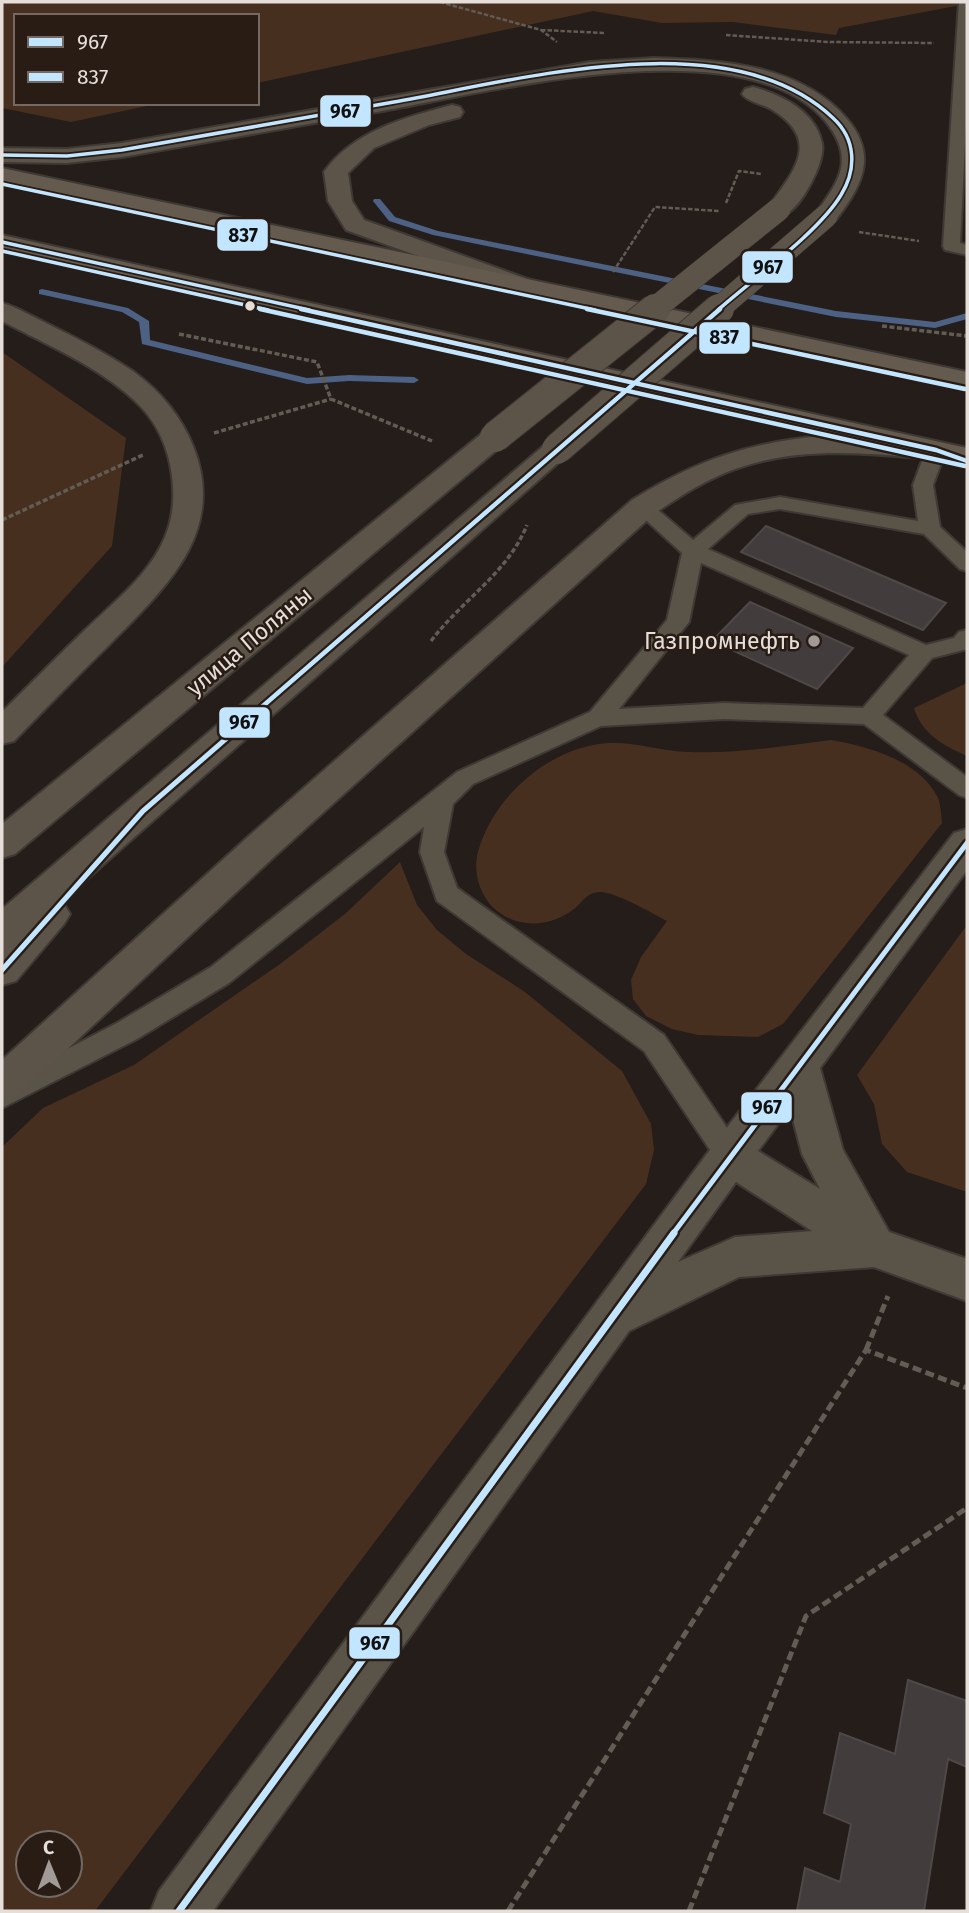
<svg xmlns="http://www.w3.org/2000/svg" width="969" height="1913" font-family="'Fira Sans',sans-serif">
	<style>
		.green { fill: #472f20; fill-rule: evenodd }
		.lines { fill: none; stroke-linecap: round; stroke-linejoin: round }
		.stream { fill: #4c6183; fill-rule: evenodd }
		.building { fill: #423c3c; stroke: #4e4848; stroke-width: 2 }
		.service-casing { stroke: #3e3935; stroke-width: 4 }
		.tertiary-casing { stroke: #3e3935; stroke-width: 4 }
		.secondary-casing { stroke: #3e3935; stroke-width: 4 }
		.trunk-casing { stroke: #3e3935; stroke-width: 4 }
		.path-far2 { stroke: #625c54; stroke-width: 2.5; stroke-dasharray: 4.5 2; stroke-linecap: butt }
		.path-far1 { stroke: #625c54; stroke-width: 3.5; stroke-dasharray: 5 2.5; stroke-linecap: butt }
		.path { stroke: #625c54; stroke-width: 5; stroke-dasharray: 9 4.5; stroke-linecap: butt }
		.service { fill: #5a5348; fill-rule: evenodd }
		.tertiary { fill: #5a5348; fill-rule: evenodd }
		.secondary { fill: #5d5449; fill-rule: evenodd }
		.trunk { fill: #645a4d; fill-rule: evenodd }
		.secondary-bridge-far1-casing { stroke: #3e3935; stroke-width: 24; stroke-linecap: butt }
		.secondary-bridge-casing { stroke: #3e3935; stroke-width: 32; stroke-linecap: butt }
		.secondary-bridge-far1 { stroke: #5d5449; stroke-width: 23 }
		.secondary-bridge { stroke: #5d5449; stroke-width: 30 }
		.bus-1-far3-casing { stroke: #281c15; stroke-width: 7 }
		.bus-1-far2-casing { stroke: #281c15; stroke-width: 9 }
		.bus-1-far1-casing { stroke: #281c15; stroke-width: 10 }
		.bus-1-casing { stroke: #281c15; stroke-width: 12 }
		.bus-2-far1-casing { stroke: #281c15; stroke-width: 7 }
		.bus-2-casing { stroke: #281c15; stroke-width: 9 }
		.bus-1-far3 { stroke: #c2e6ff; stroke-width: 3.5 }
		.bus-1-far2 { stroke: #c2e6ff; stroke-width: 4.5 }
		.bus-1-far1 { stroke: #c2e6ff; stroke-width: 5 }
		.bus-1 { stroke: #c2e6ff; stroke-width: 7 }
		.bus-2-far1 { stroke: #c2e6ff; stroke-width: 3.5 }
		.bus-2 { stroke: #c2e6ff; stroke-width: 4.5 }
		.bus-dot { fill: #e6ded9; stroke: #281c15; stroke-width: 2.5 }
		.poi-dot { fill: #a29a96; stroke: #281c15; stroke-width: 2.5 }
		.labels { text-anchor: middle; stroke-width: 5; stroke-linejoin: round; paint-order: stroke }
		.street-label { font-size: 23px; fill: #e6ded9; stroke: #281c15 }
		.poi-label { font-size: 23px; fill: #e6ded9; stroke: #281c15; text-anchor: end }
		.line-badge { stroke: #281c15; stroke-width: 2.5 }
		.pale-badge-label { font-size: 19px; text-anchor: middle; font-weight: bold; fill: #111 }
	</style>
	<rect width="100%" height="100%" fill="#241d19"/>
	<path class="green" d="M2,2H967V4L839,28L836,35L733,22L662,23L593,11L257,83V16H16V103H161L71,122L2,108Z
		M2,352L126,438L112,546L2,667Z
		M967,683V756C944,746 921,733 914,708Z
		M831,740C867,746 918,760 937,796C941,803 941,815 942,823L783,1024L758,1037L698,1035L672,1029L646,1016L633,999L631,980L641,957L667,921C652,913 614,891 599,892C586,893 583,902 574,909C552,926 522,929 500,913C481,900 472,873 478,852C493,796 551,746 609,743C636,742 661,751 688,752C735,754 784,746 831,740Z
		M400,862L417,905L437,930L466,954L525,992L622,1071L651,1124L654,1150L646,1184L95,1911H2V1147L43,1108L134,1065L280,964L345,914ZM28,1843H70V1885H28Z
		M967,925V1192L907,1172L882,1144L874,1104L857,1075Z"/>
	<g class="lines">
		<path class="stream" d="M374,199H380L395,217L438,231L836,311L935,322L967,313V319L935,328L836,317L433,235L389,221L373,201Z
			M42,289L128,308L149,321L150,340L307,378L349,375L414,377L419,380L414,383L349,381L307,384L142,344L139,322L122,312L39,294V290Z"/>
	</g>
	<path class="building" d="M766,526L946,603L923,630L741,552Z
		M750,602L853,648L817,689L712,641Z
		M908,1680L967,1701V1767L948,1759L924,1911H797L805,1868L840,1882L851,1824L824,1813L840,1733L895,1754Z"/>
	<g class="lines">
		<g class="service-casing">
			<path id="service" d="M959,2H967V104L960,243L967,245V255L945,250L943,246Z
				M936,444L946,450L933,485L940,527L967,552V571L960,569L924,534L780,509L748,514L708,549L926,645L954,638L959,632L967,630V649L932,658L883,715L967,777V798L959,795L864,724L724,719L601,726L473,784L453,804L444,852L457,888L664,1035L740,1147L744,1156L740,1165L730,1169L720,1165L644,1051L437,901L420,852L424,827L229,983L137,1039L2,1108V1083L117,1023L211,967L457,772L590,712L667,620L682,553L636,511L633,507L636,503H650L693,540L735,505L780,497L918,521L913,485L926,450ZM701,563L909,655L863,708L724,703L619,709L689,622Z"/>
		</g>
		<g class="tertiary-casing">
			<path id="tertiary" d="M967,829V870L820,1068L843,1150L889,1232L967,1259V1301L874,1267L739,1277L629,1331L213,1911H151L159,1891L715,1143L954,833ZM790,1108L802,1154L820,1189L758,1151ZM736,1182L812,1231L735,1237L678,1262Z"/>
		</g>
		<g class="secondary-casing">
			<path id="secondary" d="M654,58C722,60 801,64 848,120C879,158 860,188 835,221L826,223L817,221L814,216C837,183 857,161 826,122C747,25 490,92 382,111C296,126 209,142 122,157L67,163L2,162V148L67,149L122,143L590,62Z
				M753,87C782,95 815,111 822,143C826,161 802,206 786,214C781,217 776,215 771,214L767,209C792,173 824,141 771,109C762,104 748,102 742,94L745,89Z
				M452,105L460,107L463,112L460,117L429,125L374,148L348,173L352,201L364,220L533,281L537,286L533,291L524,294L515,291L346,230L328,201L324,172C353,131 406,117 452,105Z
				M2,303C17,307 31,316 46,323C76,338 106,353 134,372C160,391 181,416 193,446C228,533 164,589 108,646C76,677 45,709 14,741L2,744V712C30,684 57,657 85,630C114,602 150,574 165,537C175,513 175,489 170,464C165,440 153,417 134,400C96,365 47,345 2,321Z
				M495,428L505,431L509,437L505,443L15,854L2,858V824L485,431Z
				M823,436L919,440L929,443L933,449L929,455L919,458C859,452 796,448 738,468C708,478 680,496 654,514L275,856L16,1097L2,1102V1060L249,836L632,500C695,461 749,442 823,436Z
				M557,440L567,443L571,449L567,455L61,902L64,904L70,914L64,924L16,981L2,985V909L547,443Z"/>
		</g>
		<g class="trunk-casing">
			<path id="trunk" d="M2,168L967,372V388L2,182Z
				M2,235L967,448V466L2,249Z"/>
		</g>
		<path class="path-far2" d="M440,2L541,30L557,42
			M541,30L605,33
			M726,35L828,42L934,43
			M726,203L739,171L761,174
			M859,232L919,241
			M613,272L655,207L719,211"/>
		<path class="path-far1" d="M882,326L967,336
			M179,334L317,362L331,399L432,441
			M214,433L331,399
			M2,520L143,455
			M431,641C462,600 507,574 527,525"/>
		<path class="path" d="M866,1350L888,1296
			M508,1911L866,1350L967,1388
			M689,1911L806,1616L967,1508"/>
		<use href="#service" class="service"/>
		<use href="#tertiary" class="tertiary"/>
		<use href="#secondary" class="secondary"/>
		<use href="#trunk" class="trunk"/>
		<g class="secondary-bridge-far1-casing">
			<path id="secondary-bridge-far1" d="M653,310L779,209
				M717,310L826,216"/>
		</g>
		<g class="secondary-bridge-casing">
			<path id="secondary-bridge" d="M495,437L655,309
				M557,449L719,309"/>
		</g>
		<use href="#secondary-bridge-far1" class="secondary-bridge-far1"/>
		<use href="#secondary-bridge" class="secondary-bridge"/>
		<g class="bus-1-far3-casing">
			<path id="bus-1-far3" d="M2,155L67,156L122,150C213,134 303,118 394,102C519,80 730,20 833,118C856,139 857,169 841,195C818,233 753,279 718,310
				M2,242L309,310"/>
		</g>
		<g class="bus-1-far2-casing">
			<path id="bus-1-far2" d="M301,309L936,450L967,461
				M256,712L720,309"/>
		</g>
		<g class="bus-1-far1-casing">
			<path id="bus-1-far1" d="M2,970L143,811L258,711
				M672,1235L967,843"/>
		</g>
		<g class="bus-1-casing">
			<path id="bus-1" d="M179,1911L674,1233"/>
		</g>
		<g class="bus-2-far1-casing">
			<path id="bus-2-far1" d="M2,184L595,310
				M2,251L268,310"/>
		</g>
		<g class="bus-2-casing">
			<path id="bus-2" d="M260,309L965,466
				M587,309L965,389"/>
		</g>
		<use href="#bus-1-far3" class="bus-1-far3"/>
		<use href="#bus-1-far2" class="bus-1-far2"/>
		<use href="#bus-1-far1" class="bus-1-far1"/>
		<use href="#bus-1" class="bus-1"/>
		<use href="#bus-2-far1" class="bus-2-far1"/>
		<use href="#bus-2" class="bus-2"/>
	</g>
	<circle class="bus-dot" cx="250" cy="306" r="6"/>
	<circle class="poi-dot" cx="814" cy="641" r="7"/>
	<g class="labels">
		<g class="street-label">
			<text transform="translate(249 641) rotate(-40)" y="8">улица Поляны</text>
		</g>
		<g class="poi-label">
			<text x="800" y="649">Газпромнефть</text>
		</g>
	</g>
	<g class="line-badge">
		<rect x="319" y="94" width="53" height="34" rx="7" fill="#c2e6ff"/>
		<rect x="216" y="218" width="53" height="34" rx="7" fill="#c2e6ff"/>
		<rect x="741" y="250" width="53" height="34" rx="7" fill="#c2e6ff"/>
		<rect x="698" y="321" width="53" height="34" rx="7" fill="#c2e6ff"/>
		<rect x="218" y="706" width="53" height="33" rx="7" fill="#c2e6ff"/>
		<rect x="740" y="1091" width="53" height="33" rx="7" fill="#c2e6ff"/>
		<rect x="348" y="1626" width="53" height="34" rx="7" fill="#c2e6ff"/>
	</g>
	<g class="pale-badge-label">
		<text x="345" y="118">967</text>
		<text x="243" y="242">837</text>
		<text x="768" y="274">967</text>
		<text x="724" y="344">837</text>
		<text x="244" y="729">967</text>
		<text x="767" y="1114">967</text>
		<text x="375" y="1650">967</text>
	</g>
	<rect width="969" height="1913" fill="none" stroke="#e6ded9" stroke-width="7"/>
	<rect x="14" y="14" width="245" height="91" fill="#281c15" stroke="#746a63" stroke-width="2"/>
	<rect x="28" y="37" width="35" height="10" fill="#c2e6ff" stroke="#746a63" stroke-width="2"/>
	<text x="77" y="49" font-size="21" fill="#e6ded9">967</text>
	<rect x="28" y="72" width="35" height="10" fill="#c2e6ff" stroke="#746a63" stroke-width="2"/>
	<text x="77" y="84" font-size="21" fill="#e6ded9">837</text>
	<g transform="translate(49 1864) rotate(359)"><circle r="33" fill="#281c15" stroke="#746a63" stroke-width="2"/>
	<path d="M0-5L12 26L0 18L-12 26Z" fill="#a29a96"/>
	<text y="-10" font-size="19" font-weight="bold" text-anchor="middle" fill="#e6ded9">С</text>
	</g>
</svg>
